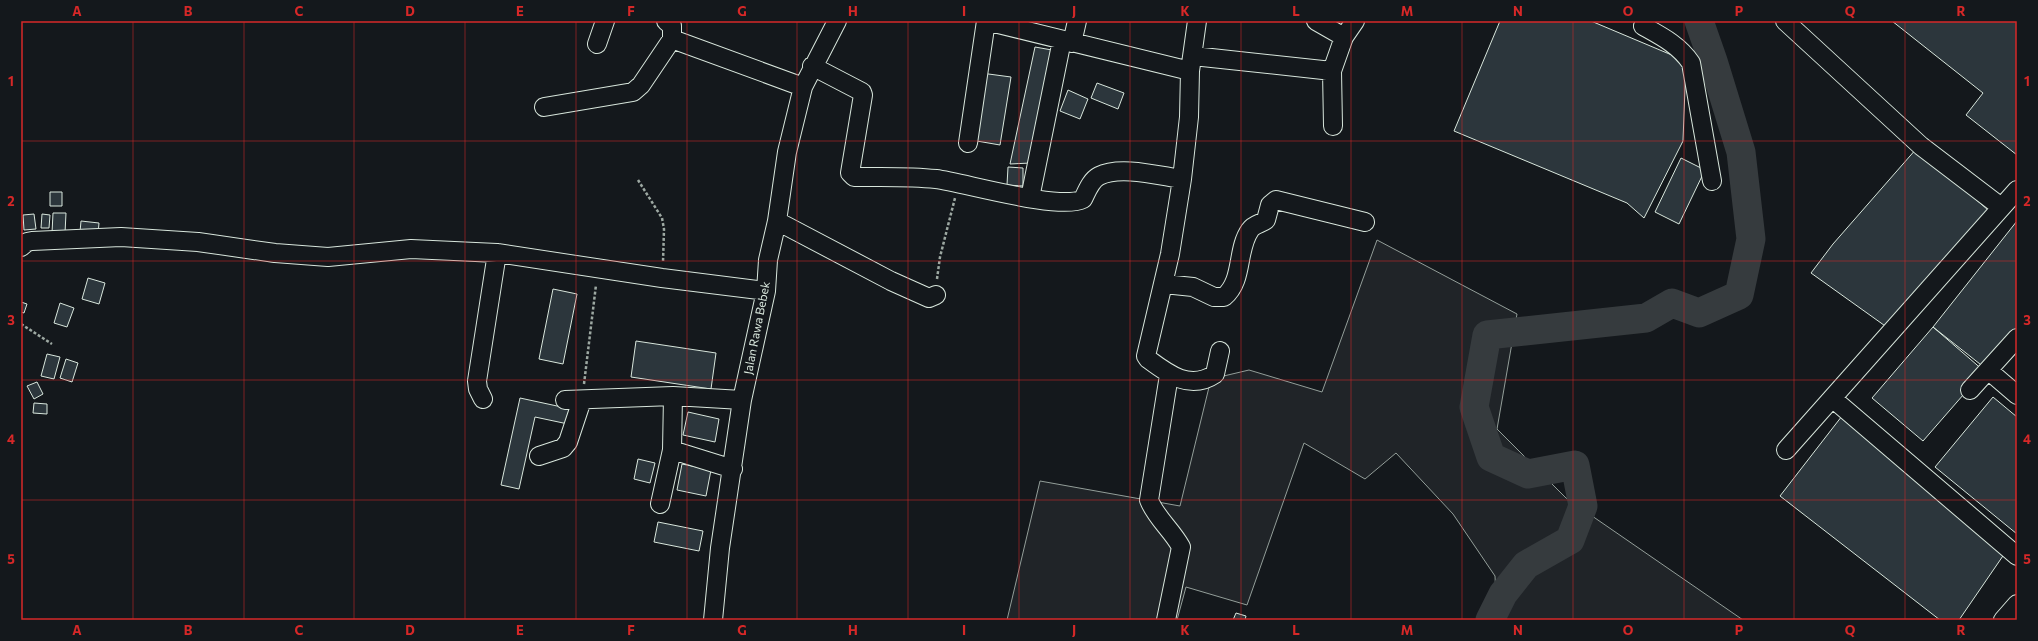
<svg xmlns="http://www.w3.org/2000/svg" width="2038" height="641" font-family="Commissioner,sans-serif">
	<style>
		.green { fill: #202428; stroke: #939e99 }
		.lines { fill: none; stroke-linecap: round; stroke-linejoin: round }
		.river { stroke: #363b3e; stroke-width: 29 }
		.building { fill: #2c363c; stroke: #d8e6dc }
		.minor-casing { stroke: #d8e6dc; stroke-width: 20 }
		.path { stroke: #9da8a2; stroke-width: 2.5; stroke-dasharray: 3 2; stroke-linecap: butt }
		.minor { stroke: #14181c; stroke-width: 18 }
		.grid { fill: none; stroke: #d62828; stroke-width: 1; stroke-opacity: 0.55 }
		.labels { text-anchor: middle; stroke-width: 3; stroke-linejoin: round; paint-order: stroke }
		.street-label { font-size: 12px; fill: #d8e6dc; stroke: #14181c }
		.neatline { fill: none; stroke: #d62828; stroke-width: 1.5 }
		.grid-label { font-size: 13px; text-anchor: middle; font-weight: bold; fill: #d62828 }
	</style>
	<rect width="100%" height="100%" fill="#14181c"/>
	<path class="green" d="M1377,240L1517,314L1497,429L1566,498L1743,620H1497L1495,576L1453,514L1396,453L1365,479L1304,443L1247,605L1186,587L1177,620H1007L1040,481L1180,506L1211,379L1249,370L1322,392Z"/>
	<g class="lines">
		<path class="river" d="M1490,620L1503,594L1526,565L1570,540L1583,506L1575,465L1528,474L1491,457L1474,407L1487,335L1646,318L1672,303L1699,313L1739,295L1751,239L1741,152L1713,61L1699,21"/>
	</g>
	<path class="building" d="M1500,21H1591L1686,61L1683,141L1644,218L1627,203L1454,131Z
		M1892,21H2017V155L1966,115L1983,93Z
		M1035,47L1052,50L1031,163L1010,164Z
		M981,73L1011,77L1000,145L971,140Z
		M1097,83L1124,93L1118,109L1091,98Z
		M1068,90L1088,99L1080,119L1060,111Z
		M1917,148L1988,210L1888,328L1811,273L1833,244Z
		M1681,158L1705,170L1679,224L1655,212Z
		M1008,167L1023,168V186L1007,185Z
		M50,192H62V206H50Z
		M53,213H66L65,233H52Z
		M34,214L36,229L24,230L23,215Z
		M42,214L50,215L49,228H41Z
		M81,221L99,223L98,234L80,232Z
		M2017,221V328L1985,368L1933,327Z
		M88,278L105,283L99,304L82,299Z
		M553,289L577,294L563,364L539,359Z
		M21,302L27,304L24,313L21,312Z
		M60,303L74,308L67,327L54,323Z
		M1933,327L1984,371L1923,441L1872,398Z
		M636,341L716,353L711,389L631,377Z
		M47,354L60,357L54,379L41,376Z
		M66,359L78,363L72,382L60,378Z
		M37,382L43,394L34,399L27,386Z
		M1993,397L2017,417V534L1935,467Z
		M520,398L571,409L568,424L535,417L519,489L501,485Z
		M34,403L47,404V414L33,413Z
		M688,412L719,419L715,442L683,435Z
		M1842,416L2007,550L1959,620H1940L1780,496Z
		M638,459L655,463L650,483L634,479Z
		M682,464L711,470L706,496L677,490Z
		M658,522L703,531L699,551L654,542Z
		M1236,613L1246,616L1245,620H1233Z"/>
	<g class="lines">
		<g class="minor-casing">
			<path id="minor" d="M666,21L672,26V39
				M986,21L1190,71
				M1197,21L1190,71L1189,117L1182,179L1170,254L1146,356L1148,359C1168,374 1190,391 1215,374L1220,351
				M1316,21L1344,37
				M1785,21L1921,146L2001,207
				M1643,26C1661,36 1679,45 1691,63L1712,181
				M1072,43L1077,21
				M597,44L605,21
				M1193,56L1332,71
				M812,66L862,92L863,95L850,173L854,177C881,177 909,176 936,179C965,183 1060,211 1083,199C1087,191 1091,180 1099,176C1120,165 1160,176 1182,179
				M544,107L633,92L641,85L672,39L803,87
				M1333,126L1332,71L1344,37L1355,21
				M968,143L986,21
				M1030,198L1062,40
				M777,221L891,281L929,298L936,295
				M21,247L27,242L32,241L121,237L198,242L275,253L328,257L411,249L497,253L662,278L766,291
				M1164,284L1193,287L1214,297H1224C1244,280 1236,250 1250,230C1254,224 1261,224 1266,220L1270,205L1276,200L1365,222
				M1989,371L2017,395
				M1970,390L2017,338
				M1832,398L2017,556
				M483,399L478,389L477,381L497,253
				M565,400L673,396L742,400
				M672,450L733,469
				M1786,450L2017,190
				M539,456L563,448L568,442L582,400
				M660,504L672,450L673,396
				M713,620L720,548L742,400L766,291L768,260L777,221L787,152L803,87L837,21
				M1166,620L1181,547C1172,530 1156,518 1149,500L1169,375
				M2003,620L2017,604"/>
		</g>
		<path class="path" d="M638,180L662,218L664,229L663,262
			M937,279L940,257L955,198
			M21,324L52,344
			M584,384L596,285"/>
		<use href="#minor" class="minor"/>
	</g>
	<path class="grid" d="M133,21V620M244,21V620M354,21V620M465,21V620M576,21V620M687,21V620M797,21V620M908,21V620M1019,21V620M1130,21V620M1241,21V620M1351,21V620M1462,21V620M1573,21V620M1684,21V620M1794,21V620M1905,21V620M21,141H2017M21,261H2017M21,380H2017M21,500H2017"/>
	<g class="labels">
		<g class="street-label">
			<text transform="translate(757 328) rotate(-79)" y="4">Jalan Rawa Bebek</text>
		</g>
	</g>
	<rect width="2038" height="641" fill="none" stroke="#14181c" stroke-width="44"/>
	<rect x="22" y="22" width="1994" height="597" class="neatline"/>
	<g class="grid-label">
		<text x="77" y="16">A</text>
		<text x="188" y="16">B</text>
		<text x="299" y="16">C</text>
		<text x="410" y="16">D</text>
		<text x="520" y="16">E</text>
		<text x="631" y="16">F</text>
		<text x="742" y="16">G</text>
		<text x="853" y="16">H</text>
		<text x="964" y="16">I</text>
		<text x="1074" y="16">J</text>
		<text x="1185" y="16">K</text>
		<text x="1296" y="16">L</text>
		<text x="1407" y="16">M</text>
		<text x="1518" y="16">N</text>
		<text x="1628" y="16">O</text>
		<text x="1739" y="16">P</text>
		<text x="1850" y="16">Q</text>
		<text x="1961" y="16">R</text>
		<text x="11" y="86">1</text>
		<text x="2027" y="86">1</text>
		<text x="11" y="206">2</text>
		<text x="2027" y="206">2</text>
		<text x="11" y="325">3</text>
		<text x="2027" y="325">3</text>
		<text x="11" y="444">4</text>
		<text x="2027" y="444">4</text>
		<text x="11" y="564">5</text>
		<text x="2027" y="564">5</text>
		<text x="77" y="635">A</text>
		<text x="188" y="635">B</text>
		<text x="299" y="635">C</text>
		<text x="410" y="635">D</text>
		<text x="520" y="635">E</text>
		<text x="631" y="635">F</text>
		<text x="742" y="635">G</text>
		<text x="853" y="635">H</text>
		<text x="964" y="635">I</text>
		<text x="1074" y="635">J</text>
		<text x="1185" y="635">K</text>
		<text x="1296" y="635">L</text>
		<text x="1407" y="635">M</text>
		<text x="1518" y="635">N</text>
		<text x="1628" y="635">O</text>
		<text x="1739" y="635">P</text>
		<text x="1850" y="635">Q</text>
		<text x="1961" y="635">R</text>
	</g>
</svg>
